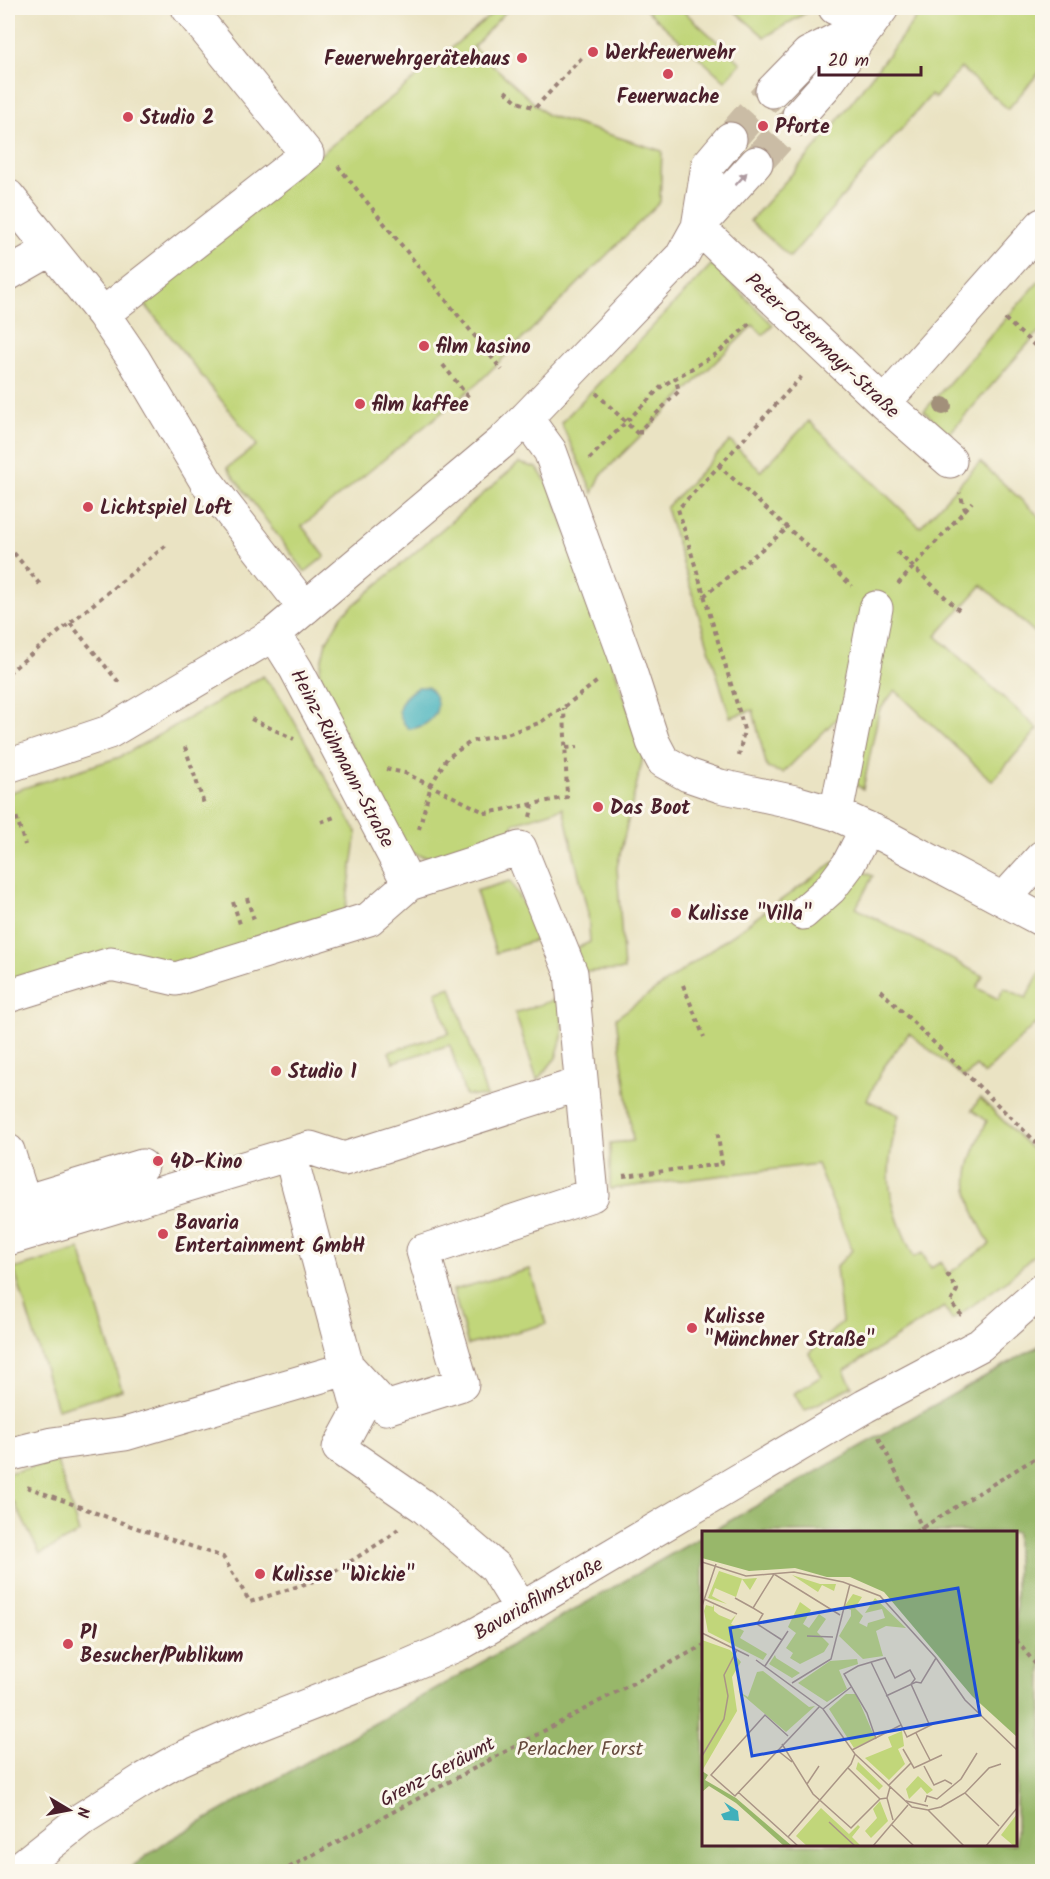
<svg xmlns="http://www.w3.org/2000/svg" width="1050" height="1879" font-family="Kalam,sans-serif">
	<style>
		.green { fill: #c1d67a; stroke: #867a52; stroke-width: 1.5 }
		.forest { fill: #98b76a; stroke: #716b4a; stroke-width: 1.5 }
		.water { fill: #40b0bb; stroke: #456873; stroke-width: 1.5 }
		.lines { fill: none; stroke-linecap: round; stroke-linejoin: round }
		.minor-tunnel { stroke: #cabca5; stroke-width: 33; stroke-dasharray: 33 16; stroke-linecap: butt }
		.minor-casing { stroke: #9a8177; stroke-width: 35 }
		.path { stroke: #9a8177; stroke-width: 4; stroke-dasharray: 4.5 4.5; stroke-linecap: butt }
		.minor { stroke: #fff; stroke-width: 33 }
		.tree { fill: #a2907a }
		.oneway { fill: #ae9aa0 }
		.poi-dot { fill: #d1495b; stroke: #fbf7ec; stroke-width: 2 }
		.labels { text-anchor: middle; stroke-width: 6; stroke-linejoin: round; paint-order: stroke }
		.poi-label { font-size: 20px; font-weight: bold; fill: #4a1f2b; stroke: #fbf7ec; text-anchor: start }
		.street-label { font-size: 20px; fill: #4a1f2b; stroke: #fbf7ec }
		.park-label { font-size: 20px; fill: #684d3f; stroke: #fbf7ec }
		.inset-road { fill: none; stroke: #aa9586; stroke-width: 1.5 }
		.view { fill: #1d4ed8; fill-opacity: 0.15; stroke: #1d4ed8; stroke-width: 3 }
		.inset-edge { fill: none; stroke: #4a1f2b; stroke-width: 3 }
	</style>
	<rect width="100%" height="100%" fill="#fbf7ec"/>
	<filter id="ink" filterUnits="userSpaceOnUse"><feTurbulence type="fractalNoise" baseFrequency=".0167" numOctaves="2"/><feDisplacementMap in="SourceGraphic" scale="12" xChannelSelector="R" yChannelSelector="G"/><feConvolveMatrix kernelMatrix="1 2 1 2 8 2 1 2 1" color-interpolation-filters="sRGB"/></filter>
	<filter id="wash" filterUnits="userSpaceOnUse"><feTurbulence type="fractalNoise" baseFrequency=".008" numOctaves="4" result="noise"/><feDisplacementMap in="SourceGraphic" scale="24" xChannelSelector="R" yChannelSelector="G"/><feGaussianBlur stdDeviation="1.35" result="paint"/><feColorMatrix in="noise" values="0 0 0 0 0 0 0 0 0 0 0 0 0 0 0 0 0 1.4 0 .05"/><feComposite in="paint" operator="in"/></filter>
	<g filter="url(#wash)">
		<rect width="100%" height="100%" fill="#eae3c3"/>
		<path class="green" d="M499,8H509L473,47L547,115L662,151L660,202L478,383L302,526L325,556L305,572L227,468L257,445L140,298L401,90Z
			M644,8H680L741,63L725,81Z
			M731,8H814L765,37Z
			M924,8H1042V69L1008,109L961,68L935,98L931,95L790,257L750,221L824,138Z
			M712,264L773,325L763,335L753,325L601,475L593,493L561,423Z
			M1042,278V328L949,434L924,411Z
			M809,421L920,527L980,462L1040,517L1042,515V639L982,585L936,636L1038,729L992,781L895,690L879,711L863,789L856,785V699L783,773L767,768L753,710L730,717L666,508L730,441L761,471Z
			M519,463L537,468L552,490L644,753L617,867L624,970L580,972L575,949L590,942L588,913L563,808L514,823L510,835C471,852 444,871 402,848L329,702L319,672L326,642L342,615Z
			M263,676L281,698L357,833L344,919L192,966L8,990V793L120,757Z
			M837,860L873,876L856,908L983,976L977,988L998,999L1004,988L1026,998L1042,968V1030L1035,1024L984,1074L976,1066L964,1078L909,1033L883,1068L867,1100L899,1115C881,1175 888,1203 914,1257L922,1253L931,1268L941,1262L948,1274L990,1244C960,1191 961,1176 987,1121L972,1110L980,1098L1042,1159V1248L1005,1282L952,1320L944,1307L844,1371L852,1386L804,1411L794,1393L822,1376L809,1353L842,1322L836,1267L852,1250L817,1164L610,1189V1143L633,1141L616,1018Z
			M510,881L542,938L496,953L476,891Z
			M451,987L487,1097L465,1095L450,1045L393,1062L389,1052L449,1033L436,992Z
			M562,997V1037L556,1058L537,1080L515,1013Z
			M80,1249L122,1390L57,1409L14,1269Z
			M530,1269L546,1324L468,1345L453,1290Z
			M57,1461L79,1533L40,1554L14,1502L8,1505V1473Z"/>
		<path class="forest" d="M1042,1344V1871H126L163,1844L703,1536L704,1844H1016V1532H710Z"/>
		<path class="water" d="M418,687H428C448,706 432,727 409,729C391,712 400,698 418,687Z"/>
	</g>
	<g filter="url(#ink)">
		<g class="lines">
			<path class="minor-tunnel" d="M730,139L772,91
				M756,163L799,115"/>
			<g class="minor-casing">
				<path id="minor" d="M835,8L870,22
					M772,91L808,54L866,25
					M799,115L825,86L882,8
					M8,196L103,314L133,358L206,481L305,608
					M698,227L884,403L950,461
					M698,227L708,165L730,139
					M8,274L50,250
					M103,314L307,154L188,8
					M884,403L1042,225
					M526,418L550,451L626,659L653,742L663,761L688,775L720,786L795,802L836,814L884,836L1042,920
					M274,634L296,669L409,884
					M8,766L109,732L274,634L502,442L526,418L682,256L698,227L756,163
					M836,814L876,608
					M1004,899L1042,857
					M803,913L830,889L848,865L867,828
					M8,996L111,964L176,979L369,919L409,884L520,848L571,973L592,1195L423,1251L462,1384L386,1408L349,1368L125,1434L52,1444L8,1455
					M8,1151L31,1224
					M290,1154L359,1411L339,1448L423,1506L496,1568L521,1609
					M24,1202L142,1166
					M8,1239L310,1148L344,1159L580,1084
					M15,1872L83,1818L143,1780L178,1760L252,1727L403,1668L461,1643L521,1609L865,1406L980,1345L1042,1290"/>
			</g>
			<path class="path" d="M505,91L518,102L535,108L584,55
				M338,166L502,370
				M1005,319L1042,352
				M443,365L470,399
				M596,393L640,436V430L679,391L675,377
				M589,459L662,386L718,353L750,323
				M719,466L804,374
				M965,510L972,502
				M8,546L42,587
				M897,552L959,610
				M898,584L965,510L960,493
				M704,596L788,528
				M70,623L121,685
				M8,673L169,543
				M251,719L294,739
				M185,747L204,804
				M566,748L578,747
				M739,756L744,730L740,714L678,509L719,466L852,586
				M386,769L405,773L486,813L533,804
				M11,800L25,845
				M530,817L533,804L567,797L564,708
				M321,822L337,816
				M419,829L431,785L447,758L472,741L507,734L539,723L564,707L599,680
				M247,898L254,920
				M233,902L240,924
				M683,985L704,1037
				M880,990L1042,1148
				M623,1176L722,1164L717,1129
				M947,1274L957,1290L951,1302L962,1316
				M879,1437L924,1532
				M27,1487L131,1526L223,1557L250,1602L326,1577L389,1537L398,1529
				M915,1532L1042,1454
				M1016,1640L1042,1672
				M281,1872L704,1645"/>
			<use href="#minor" class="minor"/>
		</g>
		<circle class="tree" cx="943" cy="406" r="9"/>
		<defs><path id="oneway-solid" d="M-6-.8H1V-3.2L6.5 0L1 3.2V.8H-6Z" transform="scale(1.5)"/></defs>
		<use class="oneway" href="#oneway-solid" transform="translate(741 179) rotate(-48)"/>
	</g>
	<g class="poi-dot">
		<circle cx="593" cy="52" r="6"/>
		<circle cx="522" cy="58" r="6"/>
		<circle cx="668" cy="74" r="6"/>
		<circle cx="128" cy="117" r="6"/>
		<circle cx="763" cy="126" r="6"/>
		<circle cx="424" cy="346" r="6"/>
		<circle cx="360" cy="404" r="6"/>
		<circle cx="88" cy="507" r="6"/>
		<circle cx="598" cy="807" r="6"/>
		<circle cx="676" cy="913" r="6"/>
		<circle cx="276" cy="1071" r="6"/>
		<circle cx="158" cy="1161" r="6"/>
		<circle cx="163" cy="1234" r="6"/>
		<circle cx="692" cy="1328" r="6"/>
		<circle cx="260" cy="1574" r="6"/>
		<circle cx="68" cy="1644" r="6"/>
	</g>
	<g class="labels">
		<g class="poi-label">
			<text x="605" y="59">Werkfeuerwehr</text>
			<text x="510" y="65" text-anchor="end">Feuerwehrgerätehaus</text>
			<text x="668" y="103" text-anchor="middle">Feuerwache</text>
			<text x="140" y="124">Studio 2</text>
			<text x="775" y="133">Pforte</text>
			<text x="436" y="353">film kasino</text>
			<text x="372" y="411">film kaffee</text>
			<text x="100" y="514">Lichtspiel Loft</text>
			<text x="610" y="814">Das Boot</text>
			<text x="688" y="920">Kulisse "Villa"</text>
			<text x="288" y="1078">Studio 1</text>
			<text x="170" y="1168">4D-Kino</text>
			<text x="175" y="1229">Bavaria<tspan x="175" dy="23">Entertainment GmbH</tspan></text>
			<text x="704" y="1323">Kulisse<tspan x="704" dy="23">"Münchner Straße"</tspan></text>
			<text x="272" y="1581">Kulisse "Wickie"</text>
			<text x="80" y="1639">P1<tspan x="80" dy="23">Besucher/Publikum</tspan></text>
		</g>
		<g class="street-label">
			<text transform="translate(823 345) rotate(43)" y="7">Peter-Ostermayr-Straße</text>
			<text transform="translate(343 758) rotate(62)" y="7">Heinz-Rühmann-Straße</text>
			<text transform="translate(538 1598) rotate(-30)" y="7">Bavariafilmstraße</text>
			<text transform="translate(437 1771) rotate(-28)" y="7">Grenz-Geräumt</text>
		</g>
		<g class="park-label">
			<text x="580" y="1755">Perlacher Forst</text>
		</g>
	</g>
	<g transform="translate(702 1531)">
		<rect width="315" height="315" fill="#eae3c3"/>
		<path d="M17,40L41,48L55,47L48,59L40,48L34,66L13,57L10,65L25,73L6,67ZM90,44L118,53H134L132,60L120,54L116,61ZM151,63L160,66L153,77L161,85L157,92L165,96L166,92L183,87L180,78L163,82L173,67L204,97L184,95L174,100L181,125L161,128L137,105L149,85V79L142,76ZM98,71L109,79L101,93L107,97L117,83L124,88L115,101L127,113L122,121L98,133L88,127L91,122L84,117L94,102L86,96ZM12,73V80L17,84L29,89L34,84L29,93L42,100L38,107L65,123L61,129L6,101L2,80L4,74L11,76ZM0,109L28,119L39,131L30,146L35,180L0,240ZM73,124L74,127L98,142L90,147L67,133ZM155,128L156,133L137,139L145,158L125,171L96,152L128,130ZM61,140L107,176L113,175L84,201L36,160L46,166L55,141ZM144,163H154L173,207L152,217L127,178ZM200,200L202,215L196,218L203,233L187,249L163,227L190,216L186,206ZM156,231L181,255L177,259L154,238ZM216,245L231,259L225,263L219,256L207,268L204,258ZM178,270L186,290L169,307L163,300L175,287L171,278ZM119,277L147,303L156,294L158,296L150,306L159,315H105L94,305ZM315,283V315H312L299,304Z" fill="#c1d67a"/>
		<path d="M0,0H315V206L270,165L182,61L148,46H125L93,37L47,40L0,27ZM0,240L6,244L3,249L34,267L90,315H82L34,272L7,255L0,261Z" fill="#98b76a"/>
		<path d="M22,271L36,280L37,290L22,289L19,283L28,280Z" fill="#40b0bb"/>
		<path class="inset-road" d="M0,31L44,45L92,41L141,51L178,65L234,127L263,169L315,219M33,67L51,77M2,68L35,83M0,75L14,33M0,102L47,125M105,105L131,106M80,109L55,93L61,83L51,77L72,43L138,84M54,129L121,178L153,223L210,276L226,279L239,276L263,262L287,237L299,233M169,131L205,206L233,192M63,135L86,100M90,152L129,128L148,53M184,165L214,151L219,152L234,127M121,178L149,156M214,202L228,229M86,205L63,184L9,244L33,265L118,175M174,208L165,182L142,143L156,135L183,127L193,147L208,139L213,148L209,153L228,195M80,213L111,263L149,297L178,268L185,267M201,218L212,237L240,224M75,219L90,231M150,219L199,194M0,225L22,188L26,165L22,144L35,119M222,235L232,254L243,249L250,253M146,237L178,268M105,253L117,235M186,255L209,232M188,256L185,267L191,289M36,261L96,315M263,262L297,295M204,270L226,275M223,271L225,265L235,268L259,248L275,222M226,279L262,315M127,291L153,315M190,294L212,315M86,306L149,233L153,223M171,315L206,274M284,315L315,277"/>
		<path class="view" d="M256,57L278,184L50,225L28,97Z"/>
		<rect width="315" height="315" class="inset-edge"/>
	</g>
	<rect width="1050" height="1879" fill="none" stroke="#fbf7ec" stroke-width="30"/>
	<g transform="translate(69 1810) rotate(100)" stroke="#fbf7ec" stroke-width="4.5" paint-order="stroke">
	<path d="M0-4.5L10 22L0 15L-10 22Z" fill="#4a1f2b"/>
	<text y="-9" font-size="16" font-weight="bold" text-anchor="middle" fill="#4a1f2b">N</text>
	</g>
	<path d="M819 66v9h102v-9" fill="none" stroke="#4a1f2b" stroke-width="3"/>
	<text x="828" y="66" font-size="18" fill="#4a1f2b" stroke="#fbf7ec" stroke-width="4.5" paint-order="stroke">20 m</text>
</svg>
